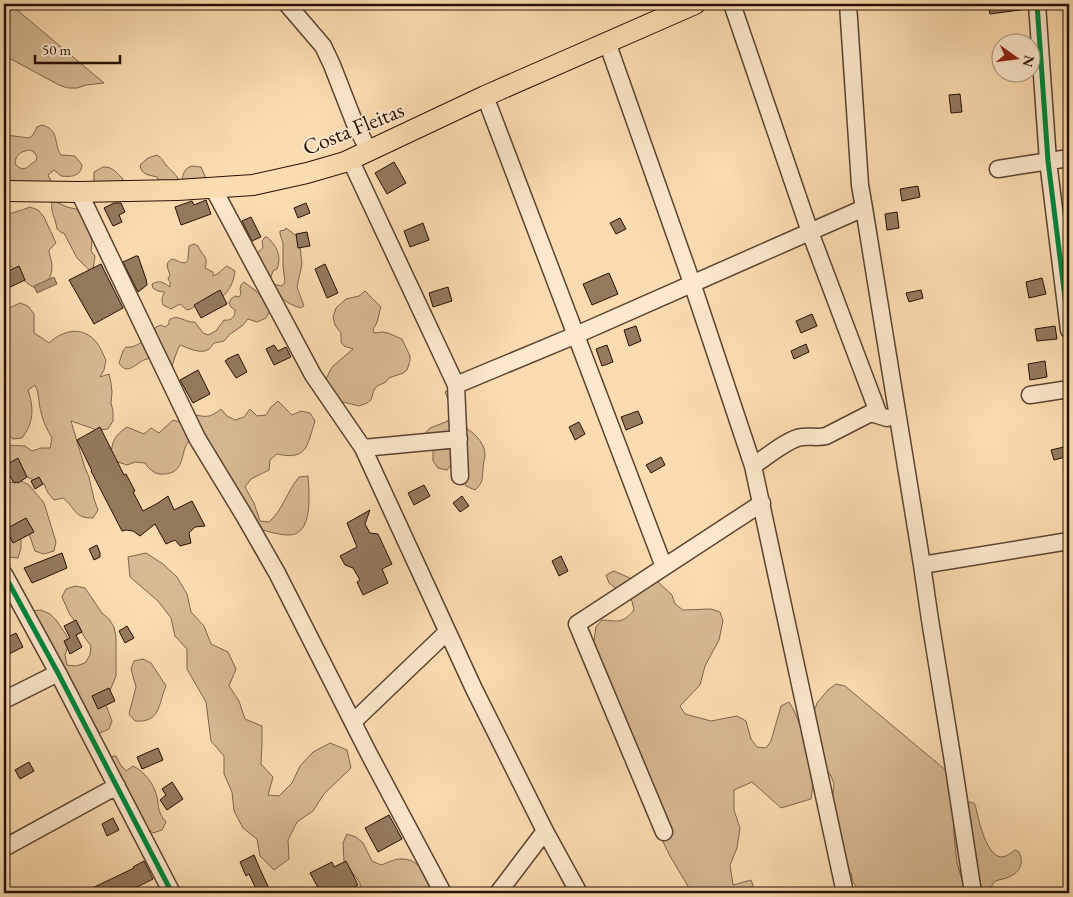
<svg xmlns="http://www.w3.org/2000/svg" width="1073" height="897" font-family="'EB Garamond',serif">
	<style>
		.green { fill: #d7b993; stroke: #7e644c; fill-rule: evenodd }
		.water { fill: #b39776; stroke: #7b6149 }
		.building { fill: #957a5e; stroke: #261005 }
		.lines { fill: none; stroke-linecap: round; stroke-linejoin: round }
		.minor-casing { stroke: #5b4330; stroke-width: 19 }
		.major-casing { stroke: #261005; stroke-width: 22 }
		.minor { stroke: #fce8cc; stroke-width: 16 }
		.major { stroke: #fbdcb0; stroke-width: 20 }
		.cycleway-casing { stroke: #fce8cc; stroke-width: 8 }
		.cycleway { stroke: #00873e; stroke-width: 5 }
		.labels { text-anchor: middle; stroke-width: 4; stroke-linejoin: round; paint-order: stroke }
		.street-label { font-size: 22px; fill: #261005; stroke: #fce8cc }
	</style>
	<rect width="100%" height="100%" fill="#fbdcb0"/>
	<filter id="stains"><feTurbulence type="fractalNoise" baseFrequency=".004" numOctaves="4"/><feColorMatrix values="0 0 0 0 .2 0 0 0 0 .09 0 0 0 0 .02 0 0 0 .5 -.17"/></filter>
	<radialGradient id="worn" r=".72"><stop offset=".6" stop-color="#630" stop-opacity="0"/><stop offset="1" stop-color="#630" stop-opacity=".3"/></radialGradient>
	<path class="green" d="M4,4H10L104,83L86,85L77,88H68L59,85L9,58L4,57Z
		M42,125C60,130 53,143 61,155L75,156L82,165C81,177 70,177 61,176L54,170L48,175L52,183L4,186V136L6,135L29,138L33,135L37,127ZM30,150L34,152L37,157L36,161C28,164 26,175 15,164C15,155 21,151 30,150Z
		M157,155C162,158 163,161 166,165C172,172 176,173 180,183L159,181L157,177C149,175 141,175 140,165L148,158Z
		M192,166L201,167L205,176V181L182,180C183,173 185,168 192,166Z
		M103,167C112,166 117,173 123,179L121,183L94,182V172Z
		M54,201L67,207L76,209L80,212L89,231L92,241L91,251L95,256L93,269L90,271L77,258L64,233H62L57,229C56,219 50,212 52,202Z
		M30,207L38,210L44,217L56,243L49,250C49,256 52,260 52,266C52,277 47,284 39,290C30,286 22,280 16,272C12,267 10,264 4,261V216C13,212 21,211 30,207Z
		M286,228L302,240L300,247L302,264L297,287L304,306L300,308C286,303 279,298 273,284L282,286L285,282L283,266V243L280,234V231L285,230Z
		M265,237H267C277,246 282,256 277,269L273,271L271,277L267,280L252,257L263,248L262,241Z
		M194,244L198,246C202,256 209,256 205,268L213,272V276C219,274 222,269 227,266L235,271C234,282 228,295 217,300C211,302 204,302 198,305C193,307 192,309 187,310L180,304L171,309L163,305C161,300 162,296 165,292C160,292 157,291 153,288L152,284C160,280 163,282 170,287V282L168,279L170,275L167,266L168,262L172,259C177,260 180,263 185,263L188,260L189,246Z
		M244,282L256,291L271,309L266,318L257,322L248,319L242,326L230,334L224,341L214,343C212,345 211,348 209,349C202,355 188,348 180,345C176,352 174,361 171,369L152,357C150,358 147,359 144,360C135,364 127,376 119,363L123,351L126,347C136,349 152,336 156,327L161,325L165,327L169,324V320C179,313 184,323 195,322L203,333L208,335L216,331L224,320C232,321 235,317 235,310L231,307L229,303L231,299L235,296L239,297L241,294L240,289L241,285Z
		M365,291L381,307C378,315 379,322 373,329L374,333L383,332L388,333L402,339L410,356V361L407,370L403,373L389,378L386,382L377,386L374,390L371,400L367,403L359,406L339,401L323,385L332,367L353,349L344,346L341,342V333L335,325L333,317L336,308L346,299L359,296Z
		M20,303L28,306L34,314V333L42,338L49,343C63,330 83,325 97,343C101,348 103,355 106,360L104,370L100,377L109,374L111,383L112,392L111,403L113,411V421L108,429L97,430L71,421L85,468L89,477L94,499L98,510L93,518C73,518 77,509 63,498L54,500L48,493L44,484L17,473L4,476V443L6,445L25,446L32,451L41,448H50L52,438C47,430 43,421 41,412C38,402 40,395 35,385L28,390C34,408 34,422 22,438L13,439L6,433V424L4,421V314L11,307Z
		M454,387L467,429C476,434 486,445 485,457C484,461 483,465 483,469C482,480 483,483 475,490L466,486L453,452V462L447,470L438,468L433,461V451L427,444L423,436L430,428L448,421C451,410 450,403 445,392Z
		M278,401L292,415L301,411L310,413L315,421C307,445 308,461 277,454L270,460L269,470L251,479L245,487L254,503L260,521L269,522C283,510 287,491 299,477L308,476C309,492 314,536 288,535C278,535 263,530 253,527L220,476L219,457L214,450L207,443L192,435C191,437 189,439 188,442C180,454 185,473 164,474C155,475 150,470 145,463L135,462L127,465L118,462L111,455C112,441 115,435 127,427L144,434L151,428L159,433L173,420L183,423H191L196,415C208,418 212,416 221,409L227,416L235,420L244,417L250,409L257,416L266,415L271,407Z
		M21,481L29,485L44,503L56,542L54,551L44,554L35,551L29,534L21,529V548L18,558L9,557L4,552V484L12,482Z
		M146,553L163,564L177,577L187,594L191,612L204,626L211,644L228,652L236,669L229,686L239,701L245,719L262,726V745L261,764L273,777L268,795L279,796L292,783L300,766L313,752L330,743L347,750L351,768L324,794L313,811L297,822L288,840L289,859L274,870L260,856L257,839L243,828L234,811L232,792L224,774V756L211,741L206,702L187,669V649L175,636L171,618L158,601L130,577L128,557Z
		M614,571L639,582H658L672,595L675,604L683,610L711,609L720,612L723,621L719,640L705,666L700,685L680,706L685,714L711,721L737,716L746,721L751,739L757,747L766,748L771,741L781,706L789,702C799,716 812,761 813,778C813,785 812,792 811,799L781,808L752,782L734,790V810L740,828L737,848L730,865L733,885L751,880L756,893H692L670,856L637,789L592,654L596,627L602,620C619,621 622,624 634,610L632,601L609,583L606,575Z
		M75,586L85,588L102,613L109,619L114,627L116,637V676L105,703L112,721L109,729L100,733L92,728L31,611L41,610L50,614L56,620L67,636L68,646L65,655L67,665L76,666L85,663L90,655L91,646L85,638L76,622L70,615L62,597L66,589Z
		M143,659L151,663L166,686C158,704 161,723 135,721L129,714L136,687L131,669L134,661Z
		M836,684L845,686L954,777V835L957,863L966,893H861L853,882L851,873L834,865L832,802L834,784L831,776L825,768L821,740L815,722L814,712L817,703L828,690Z
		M116,756L120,764L126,771L133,766C145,772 154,784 157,797C159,808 158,813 166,822L162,830L153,833L146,828L107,757Z
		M971,802L975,804C978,816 985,855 1001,857C1006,857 1011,853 1015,850L1019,852C1025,864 1019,874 1006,878C1002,880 998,879 994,882C992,885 990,890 989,893H980L967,803Z
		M347,834L356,837L363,843L372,861L381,865C387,863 394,859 401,859C421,858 426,878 431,893H361L360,883L344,861L343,843Z"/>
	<path class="water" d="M54,277L57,284L37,293L34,286Z"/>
	<path class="building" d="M988,4H1027V9L990,14Z
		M960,94L962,112L951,113L949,95Z
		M394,162L406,183L387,194L375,173Z
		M918,186L920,197L902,201L900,189Z
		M206,200L211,214L181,225L175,207L192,201L194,205Z
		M114,203H121L125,212L119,215L122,222L113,226L104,208Z
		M306,203L310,213L298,218L294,208Z
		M897,212L899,228L887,230L885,214Z
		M251,217L261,237L252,241L242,221Z
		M620,218L626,229L616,234L610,223Z
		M423,223L429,240L410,247L404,231Z
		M307,232L310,246L298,248L296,234Z
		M136,256H138L146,279L147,285L138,292L123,262Z
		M101,264L123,308L94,324L69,280Z
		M325,264L338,293L327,298L315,269Z
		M19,266L25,280L4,290V273Z
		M609,273L618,294L592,305L583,284Z
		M1042,278L1046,294L1029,298L1026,282Z
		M448,287L452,301L433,307L429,293Z
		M220,290L227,304L201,318L194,305Z
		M921,290L923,298L909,302L906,293Z
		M812,314L817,326L801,333L796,321Z
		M636,326L641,341L629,346L624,330Z
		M1055,326L1057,339L1037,341L1035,329Z
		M806,344L809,352L794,359L791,351Z
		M274,345L278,351L286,347L291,357L274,365L266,349Z
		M607,345L613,362L602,366L596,349Z
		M238,354L247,372L236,378L225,361L227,360V359Z
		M1045,361L1047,377L1030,380L1028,364Z
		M198,370L210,394L193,403L180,380Z
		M638,411L643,423L626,430L621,417Z
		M579,422L585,434L575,440L569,427Z
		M100,427L124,475L126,474L135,491L133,492L143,511L158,503L168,496L174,510L192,501L205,526L195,527L189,533L191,543L180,546L175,540L166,544L155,524L140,536L133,531L126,530L122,531L91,471H92L77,440Z
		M1068,446L1069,456L1054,460L1051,450Z
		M661,457L665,465L651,473L646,465Z
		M18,458L27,477L18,483L17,482L14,483L10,476L4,479V466Z
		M39,477L43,484L35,489L31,481Z
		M424,485L430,496L414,505L408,493Z
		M462,496L469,506L460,512L453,503Z
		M370,510L365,524L370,533L378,534L392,564L382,569L388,583L363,595L357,582L360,580L353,568L345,565L340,556L357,547L347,523Z
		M26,518L34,532L13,543L6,529Z
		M97,545L100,553V557L94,560L89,549Z
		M62,553L67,568L32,583L24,568Z
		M561,556L568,571L559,576L552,561Z
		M76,620L82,632L76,635L82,647L70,654L64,641L70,638L64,626Z
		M127,626L134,638L125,643L119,631Z
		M16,633L23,647L9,654L4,644V639Z
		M109,688L115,701L98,709L92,696Z
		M158,748L163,760L142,769L137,757Z
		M29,762L34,771L20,779L15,770Z
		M172,782L183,799L167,810L160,800L166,795L162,789Z
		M389,815L402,839L378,852L365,828Z
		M113,818L119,830L107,836L102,824Z
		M254,855L260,869L271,893H258L249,874L246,876L240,862Z
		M144,861L153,879L125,893H82L134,868L133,867Z
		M346,861L358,885L341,893H321L310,873L332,862L334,867Z"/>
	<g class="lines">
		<g class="minor-casing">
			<path id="minor" d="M287,4L323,46L332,65L355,124L369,151
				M732,4L810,232L879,415
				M848,4L860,185L864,208L922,565L930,620L953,762L973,893
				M1037,4L1048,161L1069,330
				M607,42L692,283L753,466L845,893
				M485,96L664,567
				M350,159L456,385L460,476
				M998,169L1069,158
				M213,188L313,375L363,448L474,689L545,831L579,893
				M79,192L197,438L245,517L277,573L369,754L443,893
				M456,385L576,335L864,208
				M1030,395L1069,389
				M363,448L459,439
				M753,466C765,458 789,438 802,437C811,436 818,438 826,436L869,414H874L887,418
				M922,565L1069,541
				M4,574L58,673L172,893
				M4,700L58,673
				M353,722L447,632
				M664,832L577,624L762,503
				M4,848L117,786
				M498,893L545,831"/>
		</g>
		<g class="major-casing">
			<path id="major" d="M4,191L79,192L178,190L253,185L307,173L345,162L485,96L695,4"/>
		</g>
		<use href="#minor" class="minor"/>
		<use href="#major" class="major"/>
		<g class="cycleway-casing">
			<path id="cycleway" d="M1037,4L1048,161L1069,330
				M4,574L58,673L172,893"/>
		</g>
		<use href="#cycleway" class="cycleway"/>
	</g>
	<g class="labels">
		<g class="street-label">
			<text transform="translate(353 128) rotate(-22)" y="8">Costa Fleitas</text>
		</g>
	</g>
	<rect width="1073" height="897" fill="none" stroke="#fbdcb0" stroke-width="20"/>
	<rect x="5" y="5" width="1063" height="887" fill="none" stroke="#261005" stroke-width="2.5"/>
	<rect x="10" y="10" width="1053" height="877" fill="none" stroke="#261005"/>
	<g transform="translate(1016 58) rotate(104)"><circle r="24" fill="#fce8cc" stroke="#a6927c"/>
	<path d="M0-4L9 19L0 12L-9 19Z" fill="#8f2418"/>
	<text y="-8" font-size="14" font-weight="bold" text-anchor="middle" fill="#261005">N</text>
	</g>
	<path d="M35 55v8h85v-8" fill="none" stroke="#261005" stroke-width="2.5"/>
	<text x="42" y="55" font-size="15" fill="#261005" stroke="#fce8cc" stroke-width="4" paint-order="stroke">50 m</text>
	<rect width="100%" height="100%" filter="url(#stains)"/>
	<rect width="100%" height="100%" fill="url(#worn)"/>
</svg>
